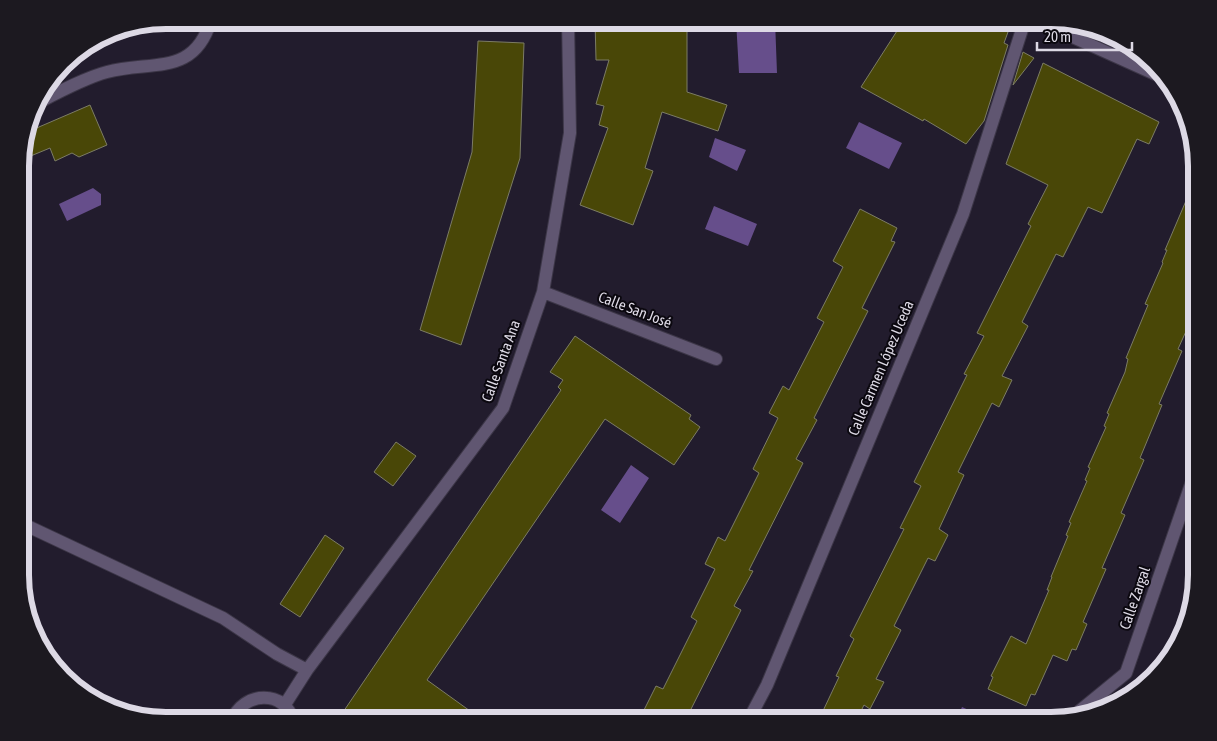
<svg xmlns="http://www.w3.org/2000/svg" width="1217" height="741" font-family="'Asap Condensed',sans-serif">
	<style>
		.water { fill: #664e8b }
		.building { fill: #494707; stroke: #7c7c65 }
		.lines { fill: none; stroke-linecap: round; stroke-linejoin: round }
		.minor-casing { stroke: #3c3647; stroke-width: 14 }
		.minor { stroke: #605671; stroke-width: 12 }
		.labels { text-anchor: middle; stroke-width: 4; stroke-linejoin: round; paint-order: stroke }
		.street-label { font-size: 15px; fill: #ddd9e5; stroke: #0b080f }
		.rim { fill: none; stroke: #ddd9e5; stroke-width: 6 }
	</style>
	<rect width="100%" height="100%" fill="#221c2d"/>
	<path class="water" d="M736,20H775L777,73H739Z
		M859,122L902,143L889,169L846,148Z
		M715,138L746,150L737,171L709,157Z
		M93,188L101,194V205L67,221L59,204Z
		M714,206L757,224L748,246L705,229Z
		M631,465L649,478L620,523L601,510Z
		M962,707L993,721H956Z"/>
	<path class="building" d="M595,20H687V92L727,105L718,131L662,112L645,168L653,171L633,225L580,205L608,128L599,125L604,106L596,104L609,60H596Z
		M904,20H989L1008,32L1004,43L1008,45L984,121L966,144L924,119L923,121L861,87Z
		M478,41L524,43L520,158L461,345L420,330L472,152Z
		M1023,52L1034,58L1013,85Z
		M1043,63L1159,122L1149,144L1137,139L1102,213L1088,207L1063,257L1056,254L1022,322L1028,326L1002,376L1012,380L999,407L992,403L958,472L964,475L939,529L948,535L935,561L928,558L894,626L901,630L876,679L884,682L870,709L864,705L856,721H838L822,713L839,677L836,676L854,639L850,636L904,529L900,528L921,486L914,482L967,375L964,374L984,336L977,333L1031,226L1028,224L1048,185L1006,164Z
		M90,105L107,145L79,157L72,153L55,161L50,148L21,160V147L25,133Z
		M1197,175V307L1178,349L1182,351L1159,404L1162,405L1140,458L1144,460L1121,513L1125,515L1102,568L1106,569L1083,622L1087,624L1076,650L1072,649L1067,661L1053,655L1035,695L1031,694L1026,706L988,689L993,677L991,676L1011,636L1026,644L1049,590H1047L1052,577H1051L1068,536L1066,535L1071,523L1069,522L1087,481L1085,480L1090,468L1088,467L1106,427L1104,426L1109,414L1107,413L1125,372L1128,359L1126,358L1148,305L1145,304L1163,263L1162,262L1167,250H1165Z
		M860,209L897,228L891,241L895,242L862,308L868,311L814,418L817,420L796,459L803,463L749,570L753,571L734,606L741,610L685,721H660L643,712L656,686L663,689L697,621L691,617L715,569L705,564L718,537L725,541L759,473L753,469L778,418L769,413L783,386L789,390L824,322L817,318L843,267L833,261Z
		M575,336L691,415L689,419L700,427L674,465L605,419L427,680L484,721H337L561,390L558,387L563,380L550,372Z
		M396,442L416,456L393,486L374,472Z
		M325,535L344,548L300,617L280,604Z"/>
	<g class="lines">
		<g class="minor-casing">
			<path id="minor" d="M1035,20L1164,78
				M34,105C55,94 84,78 107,72C152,60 194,77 211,20
				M543,292L716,359
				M21,523L223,618L277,654L307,670
				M284,706L307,670L503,408L543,292L570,133L568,20
				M1071,718L1126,673L1197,467
				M232,721C242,691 286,689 293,721
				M748,721L767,685L963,214L1025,20"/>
		</g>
		<use href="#minor" class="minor"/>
	</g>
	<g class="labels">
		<g class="street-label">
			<text transform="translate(635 310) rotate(21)" y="5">Calle San José</text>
			<text transform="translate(501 361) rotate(-70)" y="5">Calle Santa Ana</text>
			<text transform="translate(881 368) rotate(-67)" y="5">Calle Carmen López Uceda</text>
			<text transform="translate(1135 598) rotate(-71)" y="5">Calle Zargal</text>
		</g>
	</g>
	<path d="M0 0H1217V741H0ZM166 29H1051A137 137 0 0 1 1188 166V575A137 137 0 0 1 1051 712H166A137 137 0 0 1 29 575V166A137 137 0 0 1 166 29Z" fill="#1c1920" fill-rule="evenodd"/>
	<path class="rim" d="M166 29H1051A137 137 0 0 1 1188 166V575A137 137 0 0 1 1051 712H166A137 137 0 0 1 29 575V166A137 137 0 0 1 166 29Z"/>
	<path d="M1037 42v8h95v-8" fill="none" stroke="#ddd9e5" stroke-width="2.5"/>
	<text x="1044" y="42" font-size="15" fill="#ddd9e5" stroke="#0b080f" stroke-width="4" paint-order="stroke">20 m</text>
</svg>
